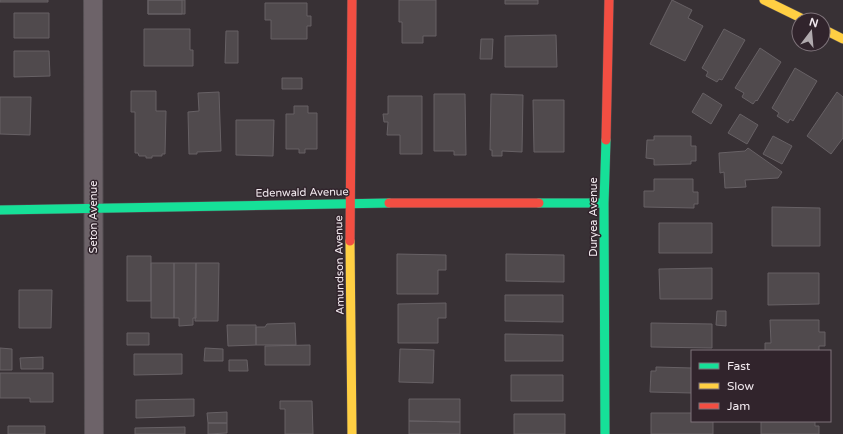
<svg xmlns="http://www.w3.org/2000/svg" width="843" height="434" font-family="'Varela Round',sans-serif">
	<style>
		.building { fill: #504a4d; stroke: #676165 }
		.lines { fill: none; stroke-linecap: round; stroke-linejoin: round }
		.street-casing { stroke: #554f53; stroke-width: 20 }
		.fast-casing { stroke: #554f53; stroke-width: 10 }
		.slow-casing { stroke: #554f53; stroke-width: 10 }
		.jam-casing { stroke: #554f53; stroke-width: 10 }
		.street { stroke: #6d6369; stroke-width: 18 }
		.fast { stroke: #16e098; stroke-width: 9 }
		.slow { stroke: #ffcf43; stroke-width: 9 }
		.jam { stroke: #f24e42; stroke-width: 9 }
		.labels { text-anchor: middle; stroke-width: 3; stroke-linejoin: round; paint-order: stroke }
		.street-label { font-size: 11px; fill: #f1e9ee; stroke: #31242c }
	</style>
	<rect width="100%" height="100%" fill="#383135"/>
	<path class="building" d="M0,0H48V2H0Z
		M148,0H185V14H148Z
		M148,0H182V14H148Z
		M399,0H436V36H423V43H402V22H399Z
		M505,0H538V4H505Z
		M672,0L692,10L688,18L703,26L685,61L650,44Z
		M265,3H307V16H311V26H307V39H271V20H265Z
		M14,13H49V38H14Z
		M144,29H190V50H193V66H144Z
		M724,29L745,40L722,80L719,79L717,82L706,76L708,72L702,68Z
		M226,31H238V63H225Z
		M556,35L557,67H505V36Z
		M481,39H493L492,59H480Z
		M760,48L781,62L757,101L756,100L753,104L742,97L744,93L735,88Z
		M14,51H49L50,76L14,77Z
		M795,68L817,81L793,121L790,119L788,123L777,116L779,113L772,108Z
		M282,78H302V89H282Z
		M131,91H156V111H166L165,154H162V156H152V158H146V156H139L138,153H135V112H131Z
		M219,92L221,151L197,152V154H189L188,112L199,111L198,93Z
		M837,92L843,97V138L831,154L807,136Z
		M703,93L722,105L711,124L692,112Z
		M434,94H465L466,155H454V151H434Z
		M491,94L523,95L522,152L502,151V156H492V150H490Z
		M388,96H422V154H400V135H387L388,122H384L383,114H388Z
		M0,97H31L30,135L0,134Z
		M533,100H564V152H534Z
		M294,106H308V113H317V149H305V153H299V149H286V114H294Z
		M740,114L758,125L747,144L728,133Z
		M236,120H274L273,156L236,155Z
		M654,136H691V146H696V161H691V164L654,165V159L646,158L647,140H654Z
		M773,136L792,146L782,164L763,154Z
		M748,148L782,172L778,178L745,180L746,187L725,188L724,172L720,173L719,153L745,151Z
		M654,179H693V192H698V204H694V208L644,207V191H654Z
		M772,207L820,208V246H772Z
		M659,223H712V253H659Z
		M397,254L446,255V270H438V294H397Z
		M506,254L564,255V282L506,281Z
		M127,256H151V301H127Z
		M151,263H174V318H151Z
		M174,263H196V318H193V325L179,326V318H174Z
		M196,263H219L218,321H195Z
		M712,268V299H660L659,269Z
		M768,273H819V304L768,305Z
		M19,290H52L51,328H19Z
		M505,295H563V322L505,321Z
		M446,303V318H438V343H398V304Z
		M717,311H726V326L716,325Z
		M770,320H819V332H825V346H819V351H765V343H771Z
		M295,323L296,345H256V327H265L267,324Z
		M651,323L712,324V348L651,347Z
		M227,325H256V345L228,346Z
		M127,333H149V345H127Z
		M505,334L563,335V361H505Z
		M310,345V365H265V346Z
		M0,348L12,349V370H0Z
		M205,348L223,349V361H204Z
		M400,349L434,350L433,383L399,382Z
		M134,354H182V374L134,375Z
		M43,357V369H21L20,358Z
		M229,360H247L248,371H229Z
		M656,367L692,368V393L650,392L651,371H656Z
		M0,373H53V402H30V398H0Z
		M511,375H563V401H511Z
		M194,399V416L136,418V400Z
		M409,399H460V422L409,421Z
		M280,401H312L313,434H285V409H280Z
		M227,412V423H208L207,413Z
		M651,413H692V421H713V434H651Z
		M514,414H565V434H514Z
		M409,421L460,422V434H409Z
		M761,421H815V426H819V434H761Z
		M208,423H227V433L208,434Z
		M8,426H45V434H8Z
		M185,427V434H135V428Z"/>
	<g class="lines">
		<g class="street-casing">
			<path id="street" d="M93,0L94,434"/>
		</g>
		<g class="fast-casing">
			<path id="fast" d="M539,203H604
				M0,210L389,203
				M605,434L604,203L606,140"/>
		</g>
		<g class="slow-casing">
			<path id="slow" d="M764,0L805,20
				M823,29L843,39
				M350,241L352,434"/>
		</g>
		<g class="jam-casing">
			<path id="jam" d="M606,140L609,0
				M389,203H539
				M350,241L352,0"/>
		</g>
		<use href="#street" class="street"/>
		<use href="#fast" class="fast"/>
		<use href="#slow" class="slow"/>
		<use href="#jam" class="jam"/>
	</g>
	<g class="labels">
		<g class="street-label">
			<text transform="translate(302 192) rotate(-1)" y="4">Edenwald Avenue</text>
			<text transform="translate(93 217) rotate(-90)" y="4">Seton Avenue</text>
			<text transform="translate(593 217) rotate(-90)" y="4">Duryea Avenue</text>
			<text transform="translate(339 265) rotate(-91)" y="4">Amundson Avenue</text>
		</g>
	</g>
	<rect x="691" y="350" width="140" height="72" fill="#31242c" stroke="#7e737a"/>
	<rect x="699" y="363" width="20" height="6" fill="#16e098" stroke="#7e737a"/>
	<text x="727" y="370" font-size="12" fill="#f1e9ee">Fast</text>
	<rect x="699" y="383" width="20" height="6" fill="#ffcf43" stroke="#7e737a"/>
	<text x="727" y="390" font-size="12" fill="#f1e9ee">Slow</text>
	<rect x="699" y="403" width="20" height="6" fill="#f24e42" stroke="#7e737a"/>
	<text x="727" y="410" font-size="12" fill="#f1e9ee">Jam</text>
	<g transform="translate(811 32) rotate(16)"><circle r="19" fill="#31242c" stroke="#7e737a"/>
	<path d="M0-3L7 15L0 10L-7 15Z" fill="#b0a9ad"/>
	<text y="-6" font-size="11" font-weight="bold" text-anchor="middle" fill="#f1e9ee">N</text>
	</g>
</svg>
